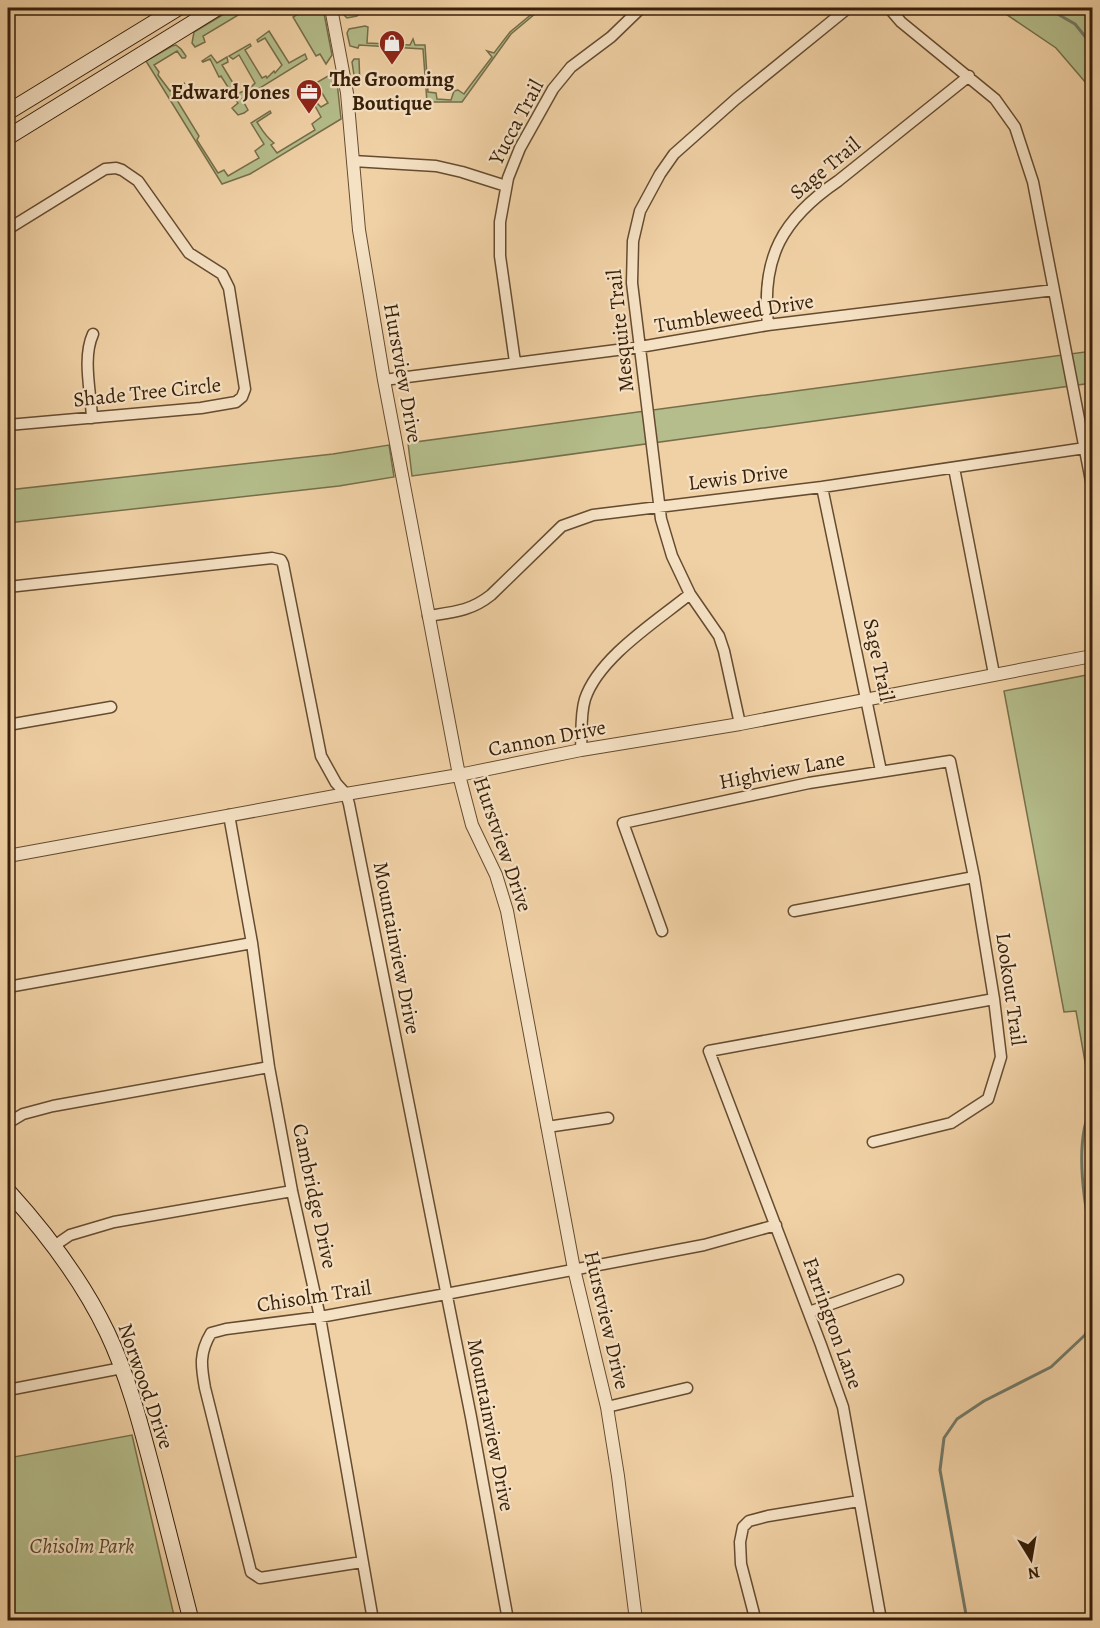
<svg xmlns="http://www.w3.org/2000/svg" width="1100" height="1628" font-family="Alegreya,serif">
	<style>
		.green { fill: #b4bd8b; stroke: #766e4a; stroke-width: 1.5 }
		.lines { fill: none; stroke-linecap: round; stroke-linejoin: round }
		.stream { stroke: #727a68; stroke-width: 3 }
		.minor-casing { stroke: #654c30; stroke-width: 13 }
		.tertiary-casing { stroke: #654c30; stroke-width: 14 }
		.secondary-casing { stroke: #371f09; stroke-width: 17 }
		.minor { stroke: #f5e1c4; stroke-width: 10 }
		.tertiary { stroke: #f5e1c4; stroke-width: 12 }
		.secondary { stroke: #f5e1c4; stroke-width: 15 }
		.labels { text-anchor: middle; stroke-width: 4.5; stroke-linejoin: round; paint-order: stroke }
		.poi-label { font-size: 21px; font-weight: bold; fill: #371f09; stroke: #f5e1c4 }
		.street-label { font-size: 21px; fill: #371f09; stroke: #f5e1c4 }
		.park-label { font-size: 21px; font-style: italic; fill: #56462a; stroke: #f5e1c4 }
	</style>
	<rect width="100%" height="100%" fill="#f0d1a5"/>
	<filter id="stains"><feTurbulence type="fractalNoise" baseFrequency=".00333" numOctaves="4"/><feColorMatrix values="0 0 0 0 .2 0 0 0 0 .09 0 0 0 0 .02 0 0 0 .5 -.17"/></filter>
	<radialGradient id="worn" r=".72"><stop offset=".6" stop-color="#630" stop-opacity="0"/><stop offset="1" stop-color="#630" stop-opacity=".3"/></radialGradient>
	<path class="green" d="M234,8H250L203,36L205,42L195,47L192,43L194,32Z
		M308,8H323L332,55L326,64L320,54L316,56L293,17Z
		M343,8H354V10L361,9L362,12L357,16L347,18L343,14Z
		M539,8H542L511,34L462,102H427L423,49L359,45L358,48L350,46L347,33L349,29L365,26L368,27L367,43L410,45L413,39L415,45H425L428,92L436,93L437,99L451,100L454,91L458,90L464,94L466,91L492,57L487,51L494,53L510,32Z
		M997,8H1092V90L1056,48Z
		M269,31L289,63L305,54L307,59L242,99L248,110L244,113L238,115L232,108L238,103L221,76L219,77L210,59L203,62L202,61L211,55L217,63L227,57L228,62L222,65L239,93L249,89L255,83L239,55L233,59L229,56L250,44L251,46L245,50L262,78L266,76L267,78L274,71L275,73L282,65L265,38L258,42L257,40Z
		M176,45L181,49L186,56L185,58H182L177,51L154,65L159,72L158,75L170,91L185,83L172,92L199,136L197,140L218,173L224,170L228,176L259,158L255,151L264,144L251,123L270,111L271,113L257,122C262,130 265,136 274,143L271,145L277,153L315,130L312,124L321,117L314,104L317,103L321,107L328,103L316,83L328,76L335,78L337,82L341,119L250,174L222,184L146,61L172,46Z
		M354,59H359L360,85L355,82L352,62Z
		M1092,351V383L412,476L408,443Z
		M389,445L394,477L339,486L8,523V490L333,454Z
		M1092,674V1101L1076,1011L1064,1012L1004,691Z
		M132,1435L175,1620H8V1458Z"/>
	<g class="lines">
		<path class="stream" d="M1047,8L1075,24L1092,45
			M1092,1106C1074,1140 1084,1203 1092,1240
			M967,1620L940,1470L944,1438L957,1419L984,1401L1051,1367L1085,1335L1092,1322"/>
		<g class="minor-casing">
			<path id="minor" d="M889,8L901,22L995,99L1015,127L1033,182L1092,486
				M353,161L436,166L462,172L506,186
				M8,229L105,169L116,168L122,170L138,181L189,253L222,274L229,288L245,389L242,397L236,402L201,408L8,425
				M768,325C761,258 782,219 838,181L969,76
				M515,362L500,256V222L508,178L520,148L553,89L571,67L611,37L641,8
				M384,380L640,347L768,325L1054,290
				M92,418C91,392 82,358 93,334
				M954,468L994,674
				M822,487L881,771
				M8,587L272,558L281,560L283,564L321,756L336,783L346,794L349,804L471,1417L508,1620
				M428,616C454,612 471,611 491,595L562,526L593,515L822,487L1085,448
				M740,724L724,651L719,636L690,594L672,556L661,519L632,283L633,241L640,211L660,174L674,154L736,99L848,8
				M8,725L111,707
				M581,750C582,734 580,715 585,699C599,657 657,621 690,594
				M229,815L252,943L269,1067L292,1191L320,1317L373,1620
				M794,911L974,877
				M662,931L623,823L809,783L950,761L974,877L994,999L1001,1057L988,1099L951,1123L873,1142
				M8,987L252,943
				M8,1123L23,1114L53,1106L269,1067
				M547,1127L608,1118
				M54,1246L70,1235L114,1222L292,1191
				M809,1312L898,1280
				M8,1390L122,1368
				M607,1407L687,1388
				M362,1562L260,1578L251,1572L205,1388C201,1366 199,1353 211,1333L226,1329L320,1317L446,1294L704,1245L776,1225
				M754,1614L741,1564L740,1542L743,1527L749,1521L768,1516L859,1501
				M881,1620L843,1407L821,1345L709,1051L994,999"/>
		</g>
		<g class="tertiary-casing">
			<path id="tertiary" d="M331,8L347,93L359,230L384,380L459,775L472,825L496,875L507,911L574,1269L607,1407L618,1476L636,1620
				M8,856L346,794L459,775L581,750L740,724L1092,656"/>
		</g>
		<g class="secondary-casing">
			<path id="secondary" d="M8,112L178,8
				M8,137L217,8
				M8,1191C47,1234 82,1280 107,1332C129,1378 142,1430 155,1479C167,1526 179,1573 191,1620"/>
		</g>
		<use href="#minor" class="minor"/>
		<use href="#tertiary" class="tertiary"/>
		<use href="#secondary" class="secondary"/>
	</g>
	<defs>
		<g id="shop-pin" transform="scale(1.35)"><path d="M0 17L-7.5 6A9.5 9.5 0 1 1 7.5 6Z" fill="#8f2418" stroke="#f5e1c4"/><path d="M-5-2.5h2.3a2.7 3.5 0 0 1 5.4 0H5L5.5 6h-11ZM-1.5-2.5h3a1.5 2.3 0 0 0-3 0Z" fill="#fff"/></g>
		<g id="office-pin" transform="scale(1.35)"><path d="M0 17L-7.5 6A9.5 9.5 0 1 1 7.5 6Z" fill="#8f2418" stroke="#f5e1c4"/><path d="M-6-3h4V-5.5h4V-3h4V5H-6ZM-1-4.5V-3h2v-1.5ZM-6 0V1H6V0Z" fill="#fff"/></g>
	</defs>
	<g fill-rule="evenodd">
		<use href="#shop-pin" x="392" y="43"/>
		<use href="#office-pin" x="309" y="92"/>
	</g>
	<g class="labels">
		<g class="poi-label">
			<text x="392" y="86">The Grooming<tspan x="392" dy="24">Boutique</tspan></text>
			<text x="290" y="99" text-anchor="end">Edward Jones</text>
		</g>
		<g class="street-label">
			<text transform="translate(516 122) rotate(-62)" y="7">Yucca Trail</text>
			<text transform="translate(825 168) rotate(-40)" y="7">Sage Trail</text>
			<text transform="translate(734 313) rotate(-9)" y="7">Tumbleweed Drive</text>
			<text transform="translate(620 331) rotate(-96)" y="7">Mesquite Trail</text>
			<text transform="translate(403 373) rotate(80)" y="7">Hurstview Drive</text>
			<text transform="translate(147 392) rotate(-6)" y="7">Shade Tree Circle</text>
			<text transform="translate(738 477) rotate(-7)" y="7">Lewis Drive</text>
			<text transform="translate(879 660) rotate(78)" y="7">Sage Trail</text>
			<text transform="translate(547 738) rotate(-11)" y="7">Cannon Drive</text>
			<text transform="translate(782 770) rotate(-11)" y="7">Highview Lane</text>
			<text transform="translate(503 844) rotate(71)" y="7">Hurstview Drive</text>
			<text transform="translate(397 948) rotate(79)" y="7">Mountainview Drive</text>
			<text transform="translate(1011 989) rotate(82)" y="7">Lookout Trail</text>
			<text transform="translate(315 1196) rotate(78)" y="7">Cambridge Drive</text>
			<text transform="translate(314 1296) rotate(-9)" y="7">Chisolm Trail</text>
			<text transform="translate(607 1320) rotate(77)" y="7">Hurstview Drive</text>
			<text transform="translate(833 1323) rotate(70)" y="7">Farrington Lane</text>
			<text transform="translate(146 1386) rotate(71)" y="7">Norwood Drive</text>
			<text transform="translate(491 1425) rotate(79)" y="7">Mountainview Drive</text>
		</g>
		<g class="park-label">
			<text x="82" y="1553">Chisolm Park</text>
		</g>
	</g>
	<rect width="1100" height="1628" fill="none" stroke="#f0d1a5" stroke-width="30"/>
	<rect x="9" y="9" width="1082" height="1610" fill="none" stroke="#371f09" stroke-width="3"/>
	<rect x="15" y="15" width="1070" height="1598" fill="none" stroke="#371f09" stroke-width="1.5"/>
	<g transform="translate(1031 1559) rotate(169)" stroke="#f5e1c4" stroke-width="4.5" paint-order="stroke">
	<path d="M0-4.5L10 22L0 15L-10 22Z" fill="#371f09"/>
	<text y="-9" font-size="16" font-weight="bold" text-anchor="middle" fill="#371f09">N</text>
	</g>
	<rect width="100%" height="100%" filter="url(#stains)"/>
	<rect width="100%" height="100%" fill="url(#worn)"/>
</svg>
